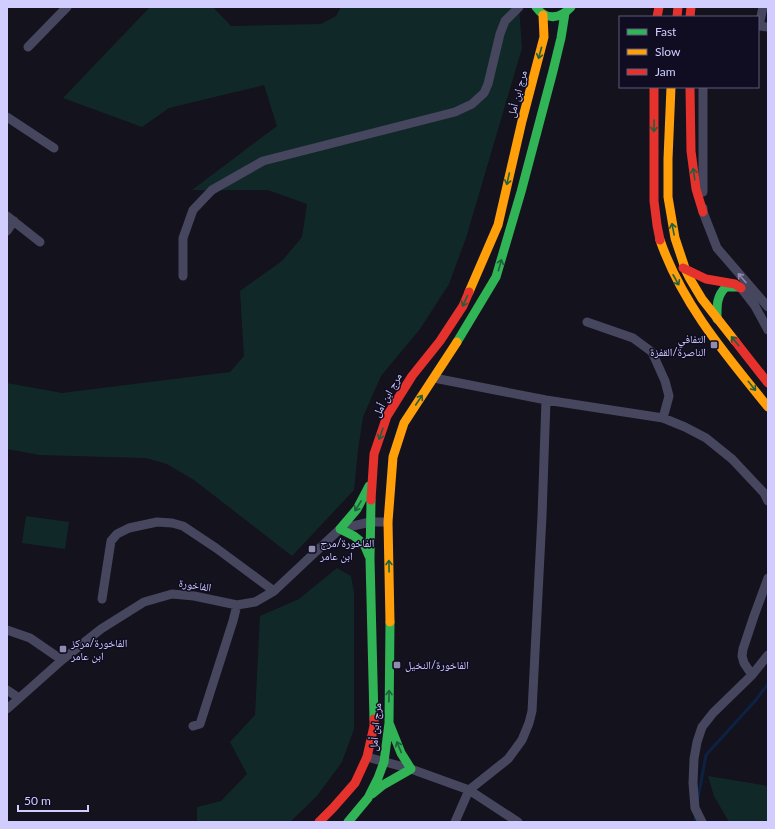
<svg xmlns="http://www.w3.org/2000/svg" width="775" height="829" font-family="Lato,'Noto Naskh Arabic',sans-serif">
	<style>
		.green { fill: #112828 }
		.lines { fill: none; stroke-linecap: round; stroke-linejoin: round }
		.stream { stroke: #0d2243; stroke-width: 3 }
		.street { stroke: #46465e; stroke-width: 9 }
		.fast { stroke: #30b455; stroke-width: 9 }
		.slow { stroke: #ff9f0a; stroke-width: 9 }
		.jam { stroke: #e5322d; stroke-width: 9 }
		.oneway { stroke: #20603c }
		.oneway2 { stroke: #8c8aae }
		.poi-dot { fill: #8f8cb0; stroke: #100d22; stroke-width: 1.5 }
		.labels { text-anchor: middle; stroke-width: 3; stroke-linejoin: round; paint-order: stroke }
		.street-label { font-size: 11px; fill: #d1ceff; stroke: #100d22 }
		.poi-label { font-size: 11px; fill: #d1ceff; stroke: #100d22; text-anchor: start }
	</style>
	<rect width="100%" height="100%" fill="#14121d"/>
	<path class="green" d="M150,7H213L231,26L321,24L336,16L341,7H519L522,48L466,238L449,284L420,329L381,376L363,417L358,450L354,490L292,556L194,480L167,464L146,458L40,455L7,449V383L62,393L230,372L244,356L240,291L282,261L302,237L307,204L268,190H192L277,126L264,85L169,108L142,127L63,98Z
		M26,516L69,522L65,549L22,543Z
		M337,568L351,576L354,593V729L342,762L317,796L290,822H197V807L221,801L247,774L230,742L255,715L260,616L299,599Z
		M708,776L768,786V822H729L714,796Z"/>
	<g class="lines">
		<path class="stream" d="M698,798L706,755L755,701L768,684
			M696,814L695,819L696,822"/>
		<path class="street" d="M758,26L768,27
			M759,26L763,7
			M28,47L67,7
			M703,87V192
			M7,117L54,148
			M703,208V212L717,248L768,307
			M7,216L40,242
			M7,231L14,221
			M183,276V238L193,210L212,190L263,161L455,112L472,104L484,93L488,84L500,34L505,21L519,7
			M741,288L755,306L768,330
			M587,322L633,338L652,352L665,381L669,396L663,418
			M434,378L546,400L663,418L685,427L706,438L732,459L764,493L768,501
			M102,599L111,541L117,534L129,528L157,522L172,523L183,526L216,548L274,591
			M7,630L30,638L62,660
			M752,675L744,663L742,656L743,649L754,616L768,578
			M7,690L19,698
			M7,709L62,660L101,629L144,602L172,594L194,596L237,605L255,602L274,591L340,529L370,522H388
			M193,726L200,724L233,621L237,605
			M367,757L411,769L469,790L518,822
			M455,822L469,790L508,759L522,740L529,723L532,711L542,516L546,400
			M702,822L695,808L693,783L694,759L697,742L702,727L713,713L752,675L768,655"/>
		<path class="fast" d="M536,7C546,21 560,19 571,7
			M717,319C717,307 716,296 726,287H739
			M457,342L496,277L521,192L553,71L561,38L565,13
			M369,486L357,509L340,529L354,536L364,544L369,556
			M371,500L370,559L374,719
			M372,794L383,785L411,769L401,753L389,723
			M348,822L368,798L378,778L384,762L389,723L390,622"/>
		<path class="slow" d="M671,87L668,159V197L675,238L686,271L690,279L702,299L735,341
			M660,240C682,304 726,355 768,407
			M469,292L498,225L522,121L544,37L543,15
			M390,622L388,522L393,457L404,423L457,342"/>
		<path class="jam" d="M657,17L659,7
			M677,17L678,7
			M690,17L691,7
			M654,87V201L657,225L660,240
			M690,87L691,151L696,189L703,212
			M683,268L706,279L735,284L741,288
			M735,341L768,383
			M371,500L374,454L387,416L412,376L440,341L463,306L469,292
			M319,822L333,808L355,783L367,757L374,726V719"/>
	</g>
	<defs><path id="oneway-shaft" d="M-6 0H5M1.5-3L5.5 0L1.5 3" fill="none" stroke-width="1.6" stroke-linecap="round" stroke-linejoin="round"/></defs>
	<g class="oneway">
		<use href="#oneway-shaft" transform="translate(540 53) rotate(105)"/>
		<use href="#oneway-shaft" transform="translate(654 126) rotate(91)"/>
		<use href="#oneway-shaft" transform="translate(694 174) rotate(-98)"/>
		<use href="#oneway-shaft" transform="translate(508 179) rotate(103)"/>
		<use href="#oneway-shaft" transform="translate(673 229) rotate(-101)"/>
		<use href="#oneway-shaft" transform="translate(500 265) rotate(-74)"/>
		<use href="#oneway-shaft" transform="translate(676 280) rotate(61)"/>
		<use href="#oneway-shaft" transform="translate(465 301) rotate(115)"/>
		<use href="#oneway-shaft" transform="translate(735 341) rotate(-129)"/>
		<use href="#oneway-shaft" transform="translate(752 386) rotate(51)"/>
		<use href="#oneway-shaft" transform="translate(419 400) rotate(-56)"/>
		<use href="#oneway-shaft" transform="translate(381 434) rotate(109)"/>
		<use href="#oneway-shaft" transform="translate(358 506) rotate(122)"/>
		<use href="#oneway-shaft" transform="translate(389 566) rotate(-91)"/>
		<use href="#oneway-shaft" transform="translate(389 696) rotate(-89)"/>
		<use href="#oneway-shaft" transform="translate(399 747) rotate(-112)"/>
	</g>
	<use class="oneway2" href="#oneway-shaft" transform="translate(742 278) rotate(-131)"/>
	<g class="poi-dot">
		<rect x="710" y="341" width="8" height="8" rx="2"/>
		<rect x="308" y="545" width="8" height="8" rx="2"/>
		<rect x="59" y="645" width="8" height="8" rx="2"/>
		<rect x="393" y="661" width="8" height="8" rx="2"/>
	</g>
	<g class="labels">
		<g class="street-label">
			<text transform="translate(517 94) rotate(-75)" y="4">مرج ابن أمل</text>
			<text transform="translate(387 395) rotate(-61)" y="4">مرج ابن أمل</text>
			<text transform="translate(195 585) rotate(9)" y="4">الفاخورة</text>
			<text transform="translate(375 727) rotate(-85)" y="4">مرج ابن أمل</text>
		</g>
		<g class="poi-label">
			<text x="706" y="343" text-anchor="end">التفافي<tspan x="706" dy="13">الناصرة/القفزة</tspan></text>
			<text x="320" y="547">الفاخورة/مرج<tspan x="320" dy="13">ابن عامر</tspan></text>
			<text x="71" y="647">الفاخورة/مركز<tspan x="71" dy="13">ابن عامر</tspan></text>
			<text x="405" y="669">الفاخورة/النخيل</text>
		</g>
	</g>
	<rect width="775" height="829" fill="none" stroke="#d1ceff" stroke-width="16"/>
	<rect x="619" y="16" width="140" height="72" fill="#100d22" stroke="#5d5a7a"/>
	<rect x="627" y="29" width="20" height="6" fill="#30b455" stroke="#5d5a7a"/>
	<text x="655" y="36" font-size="12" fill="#d1ceff">Fast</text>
	<rect x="627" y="49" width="20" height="6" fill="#ff9f0a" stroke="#5d5a7a"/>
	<text x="655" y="56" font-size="12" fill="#d1ceff">Slow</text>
	<rect x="627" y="69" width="20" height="6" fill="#e5322d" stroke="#5d5a7a"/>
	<text x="655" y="76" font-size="12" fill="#d1ceff">Jam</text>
	<path d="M18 805v6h70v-6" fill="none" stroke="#d1ceff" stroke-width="2"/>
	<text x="24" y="805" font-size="12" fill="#d1ceff" stroke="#100d22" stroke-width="3" paint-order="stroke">50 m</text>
</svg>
